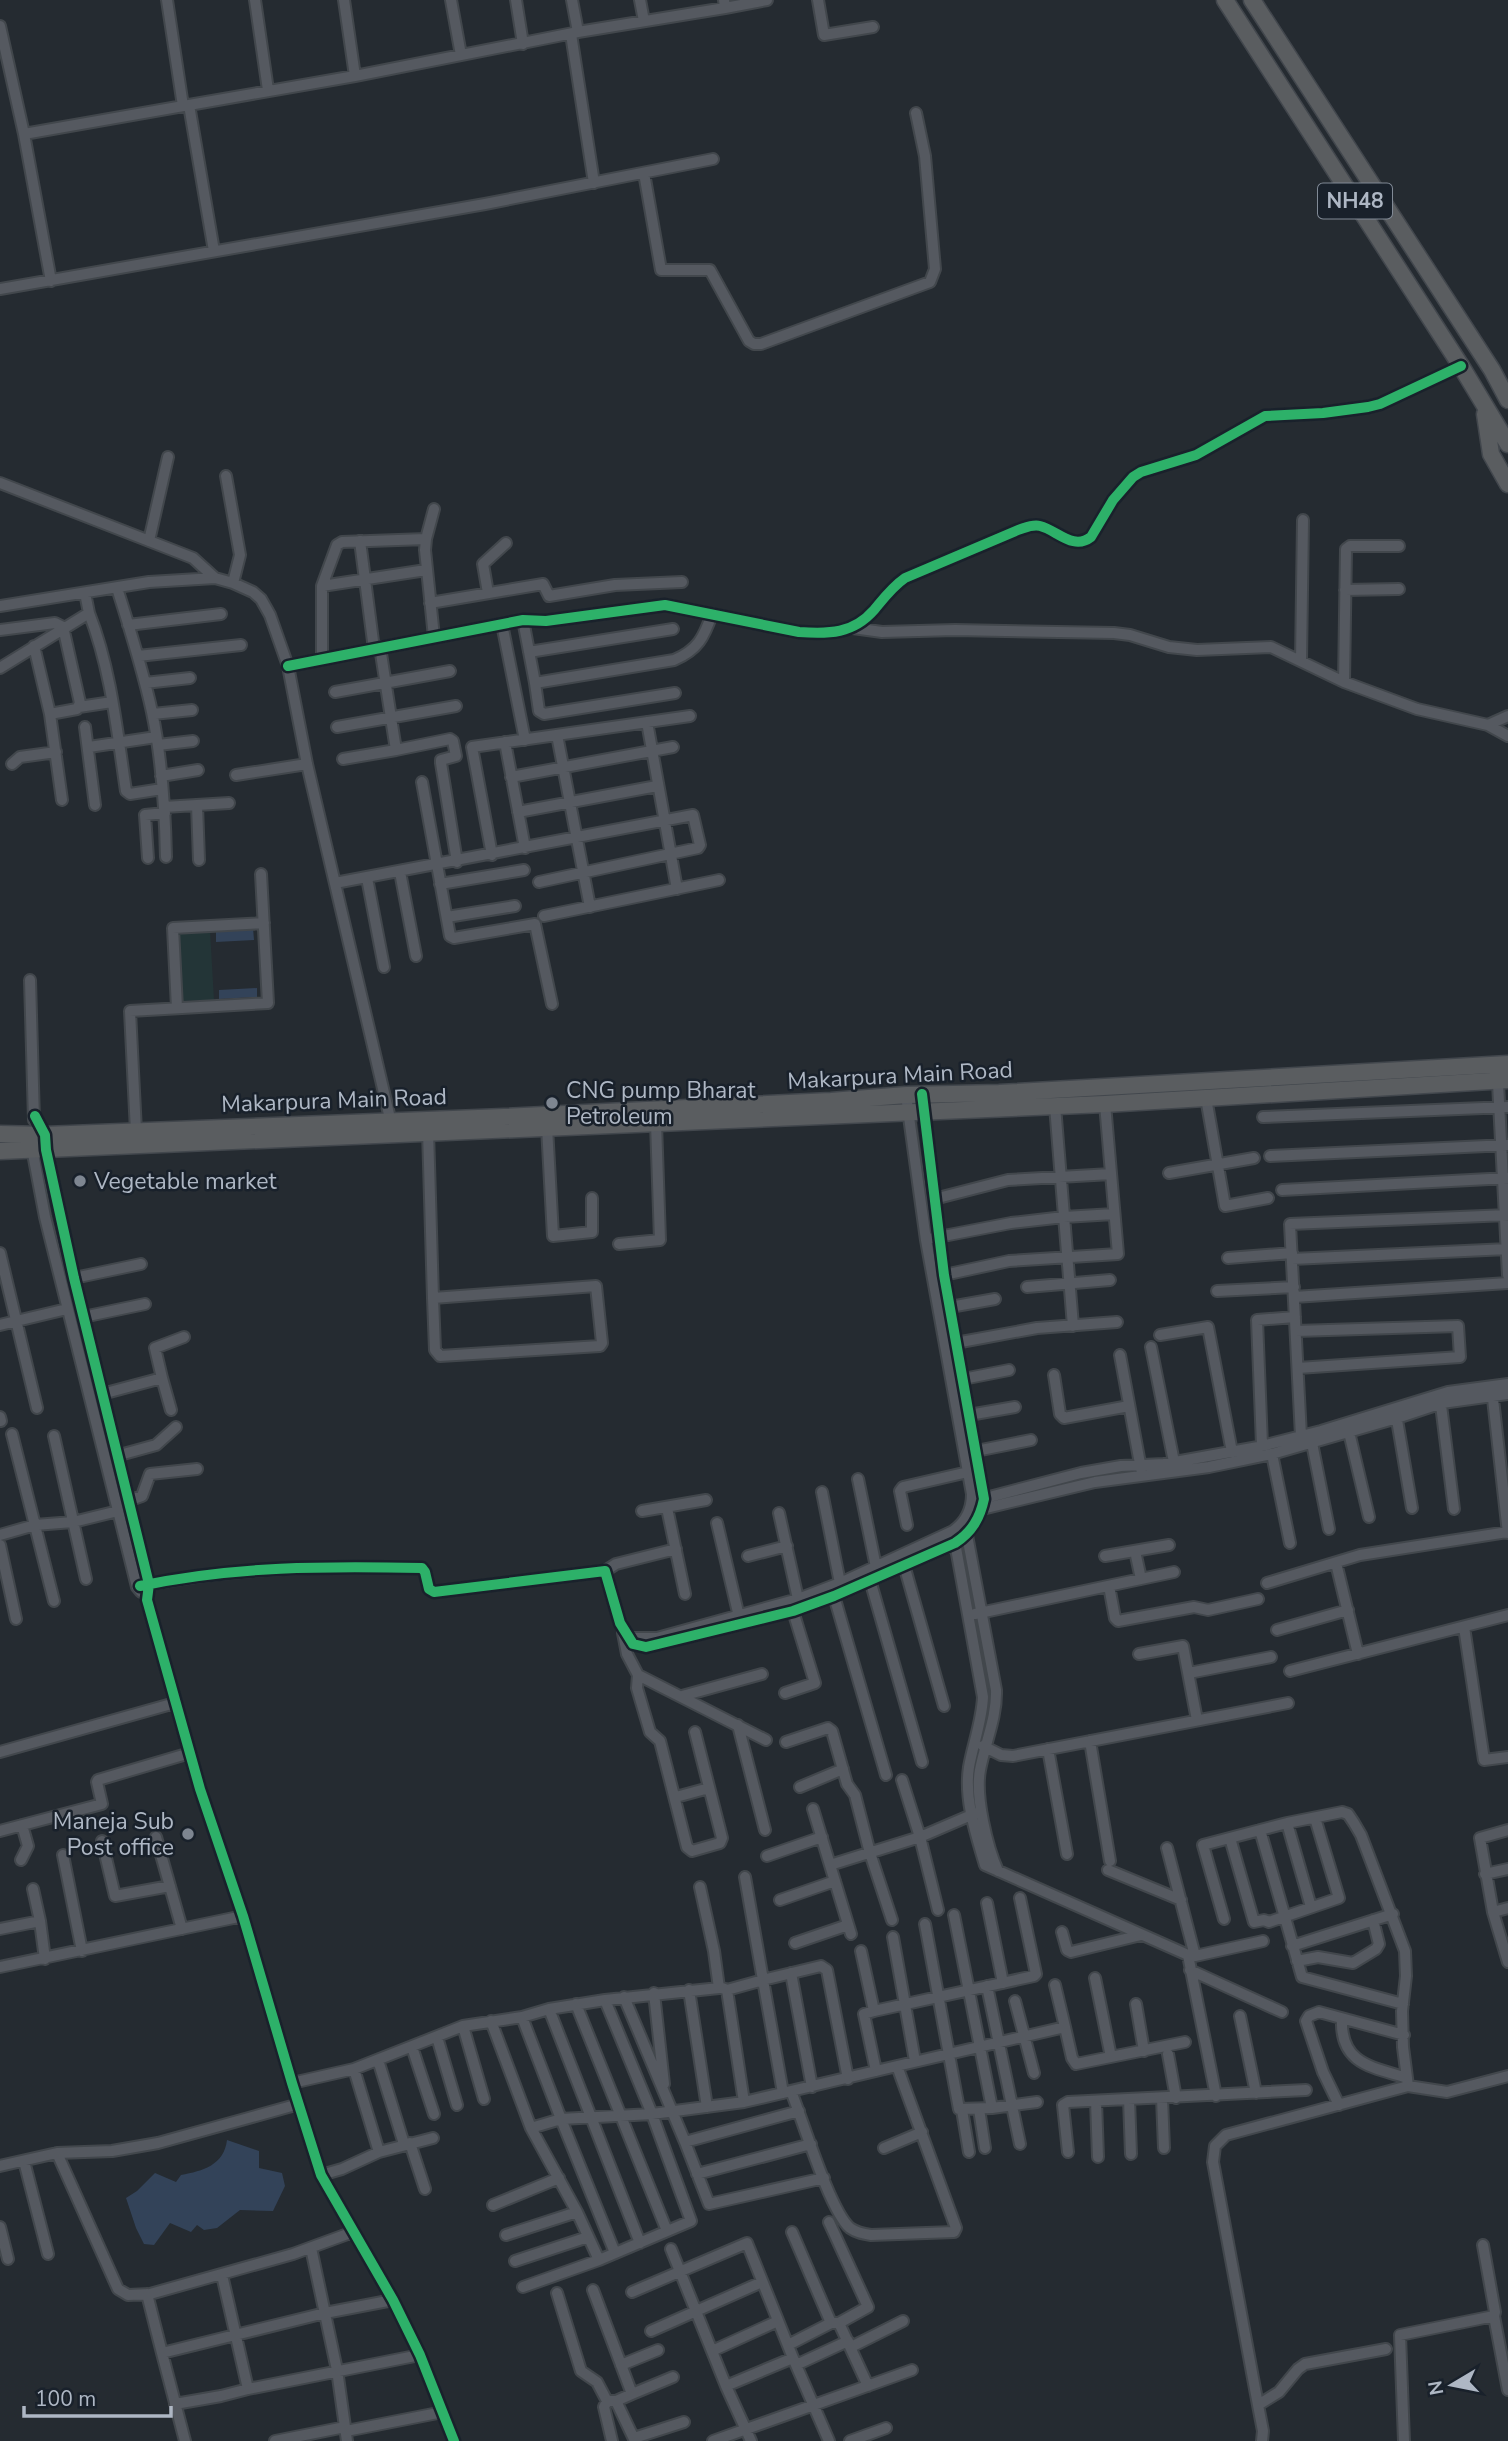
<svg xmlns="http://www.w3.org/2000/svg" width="1508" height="2441" font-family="'Nunito Sans',sans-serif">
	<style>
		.green { fill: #233537 }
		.water { fill: #334359 }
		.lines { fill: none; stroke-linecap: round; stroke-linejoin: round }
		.minor-casing { stroke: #42474c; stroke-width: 14 }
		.highway-casing { stroke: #42474d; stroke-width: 19 }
		.minor { stroke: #555960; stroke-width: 10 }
		.highway { stroke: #5a5d60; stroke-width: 16 }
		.cycleway-casing { stroke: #19212b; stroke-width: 15 }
		.cycleway { stroke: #2db169; stroke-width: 10 }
		.poi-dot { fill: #7e8691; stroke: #19212b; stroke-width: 2.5 }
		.labels { text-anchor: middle; stroke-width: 5; stroke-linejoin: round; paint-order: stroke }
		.shield { fill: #19212b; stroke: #818a96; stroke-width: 2 }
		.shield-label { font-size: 21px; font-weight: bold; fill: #aeb7c4 }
		.street-label { font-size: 23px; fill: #aeb7c4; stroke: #19212b }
		.poi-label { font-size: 23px; fill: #aeb7c4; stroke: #19212b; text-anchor: start }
	</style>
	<rect width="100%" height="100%" fill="#252b31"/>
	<path class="green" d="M210,930L214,1000L181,1001L177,932Z"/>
	<path class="water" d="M253,928L254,940L216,942V930Z
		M257,988V997L219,999V990Z
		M227,2140L259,2151V2168L282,2173L285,2186L273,2211L240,2210L217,2228L204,2230L197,2225L191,2232L170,2223L154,2245L144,2244L136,2228L126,2198L137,2191L155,2173L176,2182L181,2175C203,2171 224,2165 227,2140Z"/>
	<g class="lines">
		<g class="minor-casing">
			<path id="minor" d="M167,0L183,106
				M255,0L268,90
				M344,0L355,76
				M451,0L461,55
				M516,0L523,44
				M572,0L578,32
				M640,0L644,21
				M818,0L824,35L873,27
				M725,8L767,0
				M0,26L24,134
				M571,34L594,183
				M189,105L355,76L578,32L725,8L724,0
				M644,173L661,270H710L749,341L754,344H761L930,282L935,269L925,156L916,113
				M51,281L24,134L189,105L214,251
				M0,289L485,204L713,159
				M226,476L240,555L233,583
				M0,483L193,558L215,578
				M149,541L168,457
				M360,541L374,649
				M322,586L426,570
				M117,588C130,629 143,670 152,712C162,759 165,809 166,857
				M1345,590L1399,589
				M488,593L483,564L506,543
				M430,603L543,584L549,596L615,585L682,582
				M0,606L149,582L215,578L233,583L253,592L261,599L270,615L288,666L307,764L392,1127
				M89,613C111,669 117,731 126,791L130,794L162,789
				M523,620L535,683L674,660C698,650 704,637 712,614
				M502,624L525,740
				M128,625L221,614
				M853,628L882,632L955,630L1114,633L1130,635L1169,647L1197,650L1271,647L1344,682L1417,709L1488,725L1508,736
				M0,630L55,623L63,627L80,703L77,709L50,714
				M434,637L425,550L426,539L434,509
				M34,646L50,714L62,800
				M529,652L673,629
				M138,656L241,645
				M322,659V586L337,545L342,542L426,539
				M1301,661L1303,520
				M288,666L523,620L546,621L665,605L799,632C829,634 853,634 874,610C884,598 892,587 905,578L1018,530C1025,528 1032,524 1040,526C1057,530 1073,551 1091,537L1113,500L1133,477L1141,472L1196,455L1265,416L1323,413L1368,407L1380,404L1461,366
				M0,668L89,613L85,593
				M1344,682L1346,549L1350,546H1399
				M145,683L190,678
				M535,683L539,711L544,714L675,693
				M335,692L450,671
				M79,707L112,702
				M153,714L192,710
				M647,722L677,889
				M1488,725L1508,716
				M85,727L95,805
				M337,727L456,706
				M557,735L590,907
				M505,742L525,848
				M158,745L193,741
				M89,747L156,737
				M396,750L450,739L453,741L456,756L441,760V763L457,862
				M343,759L396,750L380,647
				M12,764L20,757L56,752
				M236,775L307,764
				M161,776L198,770
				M511,777L673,747
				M422,782L450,936L454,938L535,924L552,1004
				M197,805L199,860
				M164,807L229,803
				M518,812L657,786
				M492,855L472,747L690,716
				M148,858L145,815L165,813
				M400,872L416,956
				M367,878L384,967
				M335,883L693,815L700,845L698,848L539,882
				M440,884L524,870
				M544,916L719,880
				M447,917L515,906
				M30,980L34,1120
				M177,1008L173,928L264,923
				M1497,1064L1508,1275
				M1206,1098L1225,1206L1268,1198
				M1055,1106L1073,1326
				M35,1116L45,1135L46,1150L74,1278L149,1584L147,1600L200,1789L243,1916L292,2083L321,2175L393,2300L420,2355L454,2441
				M1263,1117L1508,1107
				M547,1127L553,1236L592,1232V1198
				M136,1131L130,1011L268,1003L261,874
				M428,1131L433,1298L596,1286L602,1343L600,1346L440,1356L435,1350L433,1298
				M31,1143L45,1217L137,1587L141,1592
				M1270,1156L1508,1145
				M1169,1173L1254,1158
				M1282,1190L1508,1178
				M934,1199L1008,1180L1111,1174
				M933,1238L1011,1223L1064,1217L1114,1214
				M619,1244L660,1240L656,1123
				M0,1253L37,1408
				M1228,1258L1292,1253
				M1292,1259L1508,1249
				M944,1275L1009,1261L1118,1254L1105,1104
				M74,1278L141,1264
				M1027,1287L1110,1280
				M1217,1291L1294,1287
				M1294,1297L1508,1283
				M950,1307L995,1299
				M83,1317L145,1304
				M0,1325L67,1309
				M1296,1331L1458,1326L1460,1357L1298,1368
				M1160,1335L1208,1327L1232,1452
				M950,1344L1037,1328L1117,1322
				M1151,1347L1174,1462
				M1120,1355L1141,1469
				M1054,1375L1060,1414L1064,1418L1129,1406
				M162,1378L171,1410
				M963,1379L1009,1370
				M1492,1390L1508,1533
				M102,1394L162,1378L155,1348L184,1337
				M1440,1397L1454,1509
				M1396,1414L1412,1508
				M969,1415L1015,1407
				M0,1417L1,1421
				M1349,1432L1369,1517
				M12,1434L54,1601
				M54,1436L86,1579
				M1301,1436L1290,1224L1508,1215
				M1312,1443L1329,1529
				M1262,1445L1257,1320L1295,1317
				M976,1451L1031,1440
				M1272,1454L1290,1543
				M116,1456L156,1445L176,1427
				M858,1479L876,1567
				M822,1492L840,1583
				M978,1500L1081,1473L1121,1466L1164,1464L1258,1447L1321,1431L1448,1392L1508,1384
				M128,1501L142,1496L150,1474L197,1469
				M667,1508L685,1594
				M978,1510L1095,1482L1209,1467L1272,1454L1397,1418L1442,1403L1508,1394
				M642,1511L706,1500
				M779,1513L798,1599
				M717,1523L740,1621
				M907,1525L900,1491L903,1487L968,1472
				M966,1530L996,1690C997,1717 985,1743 980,1770C975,1796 987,1847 998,1871
				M0,1535L35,1525L73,1522L118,1511
				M954,1537L983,1697C982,1721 973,1744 969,1767C964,1800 976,1834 985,1865L1188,1955L1195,1956L1167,1848
				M0,1545L16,1619
				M1135,1551L1141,1579
				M748,1556L787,1546
				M1105,1556L1169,1545
				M1336,1563L1358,1654
				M904,1565L944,1706
				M605,1571L616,1564L676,1549
				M870,1580L922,1762
				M1267,1583L1360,1555L1508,1532
				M1109,1586L1115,1618L1118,1621L1194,1607L1208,1610L1258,1599
				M137,1587C231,1567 326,1566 422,1568L425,1572L429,1589L434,1592L605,1571L620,1623L633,1644L646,1647L793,1611L834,1596L955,1543C972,1532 980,1518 984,1499L944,1275L922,1094
				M834,1596L886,1775
				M975,1614L1174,1572
				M1464,1627L1484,1760L1508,1757
				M1277,1630L1348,1610
				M623,1633L627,1654L638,1675L766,1740
				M629,1638H657L798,1599L840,1583L953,1531C966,1522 972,1510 972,1494L926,1240L906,1095
				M1139,1654L1183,1646L1197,1720
				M1290,1671L1508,1615
				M1189,1673L1271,1657
				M638,1675L637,1688L650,1732L660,1741L687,1847L692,1851L720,1843L722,1838L695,1732
				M785,1693L815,1683L793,1611
				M682,1696L762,1674
				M738,1725L765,1830
				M1090,1741L1110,1861
				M786,1742L828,1728L832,1731L847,1784L855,1795L870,1853L892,1920
				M983,1746L1001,1755L1013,1756L1288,1703
				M1048,1749L1067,1854
				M0,1752L175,1703
				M902,1780L920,1837L938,1910
				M800,1787L843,1769
				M676,1797L709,1788
				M813,1809L851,1934
				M1287,1823L1311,1907
				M1260,1830L1302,1977L1403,2004
				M1508,1830L1480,1838L1493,1912L1508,1962
				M0,1831L102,1804L97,1782L98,1780L190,1753
				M156,1837L182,1929
				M1230,1838L1254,1922L1264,1920L1269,1922L1339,1898L1315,1818
				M102,1841L115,1896L170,1886
				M63,1855L82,1951
				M767,1856L822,1837
				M21,1860L28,1846L22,1825
				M830,1865L920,1837L976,1813
				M1108,1870L1181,1900
				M1485,1874L1508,1869
				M745,1877L763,1980L821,1966L827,1970L848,2079
				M33,1889L40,1921L45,1959
				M780,1900L835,1881
				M987,1903L1003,1983
				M1493,1912L1508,1908
				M1224,1919L1203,1845L1287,1823L1342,1812L1348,1814L1354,1823L1361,1835L1405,1951L1406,1976L1402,2011L1403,2047L1408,2086
				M925,1924L959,2109L992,2108L954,1915
				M0,1929L40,1921
				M1062,1932L1067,1950L1071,1952L1141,1935
				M893,1937L915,2061
				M795,1943L848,1925
				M1292,1946L1393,1914
				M861,1951L874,2011L864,2014L876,2071
				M1188,1955L1216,2096
				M1195,1956L1263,1941
				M1297,1961L1318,1957L1353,1963L1376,1949L1379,1944L1373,1920
				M0,1967L243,1916
				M1190,1970L1282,2012
				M791,1973L812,2087
				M1095,1978L1111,2057
				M1055,1985L1065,2027
				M987,1986L1020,2144
				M722,1988L727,1990L744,2102
				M689,1990L707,2107
				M727,1990L763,1980L783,2093
				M654,1993L664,2084
				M624,1997L685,2142L709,2204L824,2178
				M1015,2001L1034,2073
				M576,2004L667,2231
				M1136,2004L1144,2051
				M549,2009L640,2243
				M874,2011L1034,1976L1036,1974L1020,1898
				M1240,2016L1256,2093
				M522,2017L561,2119L652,2114L744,2102L897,2066L956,2228L954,2232L871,2235C864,2234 857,2233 850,2228C830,2211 803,2121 791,2091
				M1342,2019C1340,2064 1372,2067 1407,2078
				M491,2021L531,2128L577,2212L599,2260
				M463,2026L484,2099
				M437,2037L457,2105
				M412,2047L434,2114
				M1168,2054L1176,2098
				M378,2060L404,2144
				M897,2066L1065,2027L1072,2058L1076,2064L1185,2042
				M354,2069L379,2152
				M292,2083L354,2069L463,2026L522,2017L549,2009L605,2000L719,1988L714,1951L700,1887
				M1162,2098L1164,2148
				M1129,2099L1131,2154
				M1096,2101L1098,2157
				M299,2104L158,2143L112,2151L57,2153L118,2289L128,2295L150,2294L293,2254L353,2232
				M1339,2105L1323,2072L1306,2021L1309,2016L1319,2012L1404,2035
				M992,2108L1037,2102
				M979,2109L985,2148
				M962,2110L969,2152
				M531,2128L561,2119L615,2253
				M685,2142L799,2111
				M410,2143L425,2189
				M884,2148L922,2132
				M1068,2152L1063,2105L1068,2102L1306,2090
				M24,2161L48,2254
				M0,2166L57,2153
				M697,2174L811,2144
				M321,2175L342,2169L379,2152L433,2138
				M493,2205L559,2178
				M829,2222L868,2307L839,2323
				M0,2227L8,2259
				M792,2232L831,2323H839L868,2386
				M506,2235L577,2212
				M311,2248L337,2370L347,2441
				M671,2249L726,2386L751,2441
				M515,2261L588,2237
				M222,2275L248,2389L420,2355
				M523,2287L599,2260L691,2221L652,2114L605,2000
				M593,2290L632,2394L616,2401
				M632,2292L747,2243L793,2358L829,2441
				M557,2293L581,2371L597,2382L607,2401H616L635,2441
				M147,2294L162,2353L325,2313L393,2300
				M1494,2316L1508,2390
				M651,2331L762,2282
				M788,2345L831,2323
				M851,2347L903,2321
				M712,2351L778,2321
				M162,2353L185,2441
				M621,2365L658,2350
				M796,2365L848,2341
				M726,2386L793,2358
				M632,2394L673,2377
				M607,2401L604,2407L612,2441
				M175,2404L221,2396L248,2389
				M1258,2405L1279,2392L1298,2369L1305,2364L1386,2349
				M346,2431L443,2412
				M634,2438L684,2422
				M275,2441L345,2427
				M713,2441L912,2370
				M850,2441L886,2428
				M1262,2441L1263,2431L1258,2405L1213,2162L1215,2146L1226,2135L1408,2086L1447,2092L1508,2076
				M1404,2441L1400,2335L1494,2316L1495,2312L1483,2245"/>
		</g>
		<g class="highway-casing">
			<path id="highway" d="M1225,0L1461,366L1508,444
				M1252,0L1492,370L1508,400
				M1485,414L1491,454L1508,484
				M0,1134L45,1135L504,1117L831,1101L906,1095L999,1093L1508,1064
				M0,1151L1105,1104L1508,1080"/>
		</g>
		<use href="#minor" class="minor"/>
		<use href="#highway" class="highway"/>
		<g class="cycleway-casing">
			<path id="cycleway" d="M288,666L523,620L546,621L665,605L799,632C829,634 853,634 874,610C884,598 892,587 905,578L1018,530C1025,528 1032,524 1040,526C1057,530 1073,551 1091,537L1113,500L1133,477L1141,472L1196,455L1265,416L1323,413L1368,407L1380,404L1461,366
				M35,1116L45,1135L46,1150L74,1278L149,1584L147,1600L200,1789L243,1916L292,2083L321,2175L393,2300L420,2355L454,2441
				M140,1586C233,1566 327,1566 422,1568L425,1572L429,1589L434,1592L605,1571L620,1623L633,1644L646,1647L793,1611L834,1596L955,1543C972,1532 980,1518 984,1499L944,1275L922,1094"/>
		</g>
		<use href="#cycleway" class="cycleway"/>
	</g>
	<g class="poi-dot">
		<circle cx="552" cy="1103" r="7"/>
		<circle cx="80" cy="1181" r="7"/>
		<circle cx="188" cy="1834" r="7"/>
	</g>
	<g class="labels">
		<rect class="shield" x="1318" y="183.5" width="74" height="35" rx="5"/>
		<g class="shield-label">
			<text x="1355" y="208">NH48</text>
		</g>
		<g class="street-label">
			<text transform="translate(900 1075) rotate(-3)" y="8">Makarpura Main Road</text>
			<text transform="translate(334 1100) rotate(-2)" y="8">Makarpura Main Road</text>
		</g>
		<g class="poi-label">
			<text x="566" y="1098">CNG pump Bharat<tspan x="566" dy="26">Petroleum</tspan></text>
			<text x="94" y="1189">Vegetable market</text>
			<text x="174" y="1829" text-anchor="end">Maneja Sub<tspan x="174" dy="26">Post office</tspan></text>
		</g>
	</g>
	<g transform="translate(1452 2385) rotate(260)" stroke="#19212b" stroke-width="5" paint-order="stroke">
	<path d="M0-5L12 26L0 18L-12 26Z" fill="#aeb7c4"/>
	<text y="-10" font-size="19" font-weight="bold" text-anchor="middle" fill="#aeb7c4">N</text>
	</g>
	<path d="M24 2406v10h147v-10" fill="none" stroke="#aeb7c4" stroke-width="3.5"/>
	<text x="35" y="2406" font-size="21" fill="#aeb7c4" stroke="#19212b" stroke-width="5" paint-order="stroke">100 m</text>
</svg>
